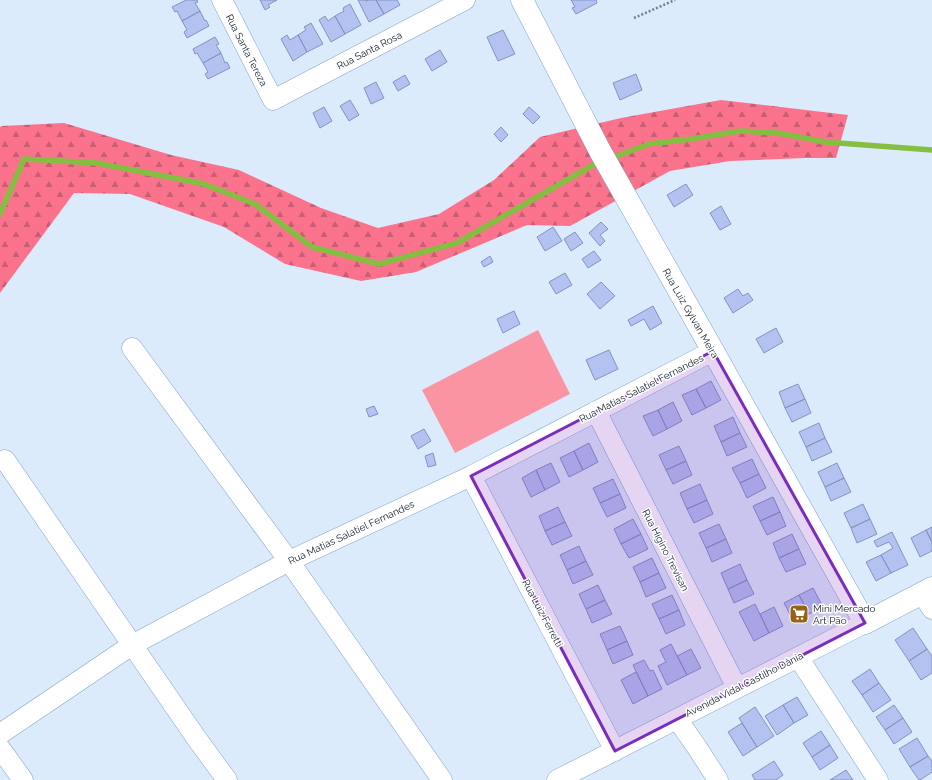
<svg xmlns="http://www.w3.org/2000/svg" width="932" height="780" font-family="Raleway,sans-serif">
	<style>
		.forest { fill: url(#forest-firs) }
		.park { fill: #fa94a3 }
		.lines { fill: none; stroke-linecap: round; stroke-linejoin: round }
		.stream { stroke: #85bf42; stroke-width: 5.5 }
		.building { fill: #b3c2f0; stroke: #8492bf }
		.minor-casing { stroke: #81a4cb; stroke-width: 21 }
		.tertiary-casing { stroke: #81a4cb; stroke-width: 23 }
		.path { stroke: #707f8e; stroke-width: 2.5; stroke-dasharray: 2 2; stroke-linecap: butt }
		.minor { stroke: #fff; stroke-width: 20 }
		.tertiary { stroke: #fff; stroke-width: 22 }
		.marked { fill: #7b2cbf; fill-opacity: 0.2; stroke: #7b2cbf; stroke-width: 3; stroke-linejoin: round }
		.labels { text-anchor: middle; stroke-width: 3; stroke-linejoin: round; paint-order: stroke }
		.street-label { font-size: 10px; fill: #101e2d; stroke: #fff }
		.poi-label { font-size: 10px; fill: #101e2d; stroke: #fff; text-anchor: start }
	</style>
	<defs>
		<pattern id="forest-firs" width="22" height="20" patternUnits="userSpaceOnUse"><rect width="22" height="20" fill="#fa728b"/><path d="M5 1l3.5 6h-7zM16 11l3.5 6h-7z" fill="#c95d72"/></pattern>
	</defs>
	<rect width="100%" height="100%" fill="#dcebfb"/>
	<path class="forest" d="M721,100L848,115L836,158H805L730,161L670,171L570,226L527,225L416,272L361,281L285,264L224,227L130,194L74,193L0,293V127L2,126L64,123L171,155L239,170L321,208L378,228L439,214L494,180L540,137L621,118Z"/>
	<path class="park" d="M538,330L570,394L455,453L422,390Z"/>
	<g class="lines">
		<path class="stream" d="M609,159L649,144L691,139L740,131L778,133L825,142L932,150
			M0,214L24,159L97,163L204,184L255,204L312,247L379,264L457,243L593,165L601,162"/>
	</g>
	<path class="building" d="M186,0H197L198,2L195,3L200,11L182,21L177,11L175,12L172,7Z
		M260,0H277L268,5L270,7L265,10Z
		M358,0H366V1L369,0H376L384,14L369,22Z
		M376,0H397L400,5L384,14Z
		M571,0H596L597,3L576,14L572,8L575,7Z
		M350,4L361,25L345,34L335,16L344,11L343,8Z
		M200,11L205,21L206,20L209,26L187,38L184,32L187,30L182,21Z
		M325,16L328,21L335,16L345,34L331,42L319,20Z
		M311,23L323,44L307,52L298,35L306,30L304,27Z
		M503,30L515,54L498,61L487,37Z
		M287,35L290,40L298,35L307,52L293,61L281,39Z
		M215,37L219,44L216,45L221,53L203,63L197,53L195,54L193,49Z
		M440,50L447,62L432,71L425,59Z
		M221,53L225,63L227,62L230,68L208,79L205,74L208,72L203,63Z
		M636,74L642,90L620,100L613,83Z
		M405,75L410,84L398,91L393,82Z
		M376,82L384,98L371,104L364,88Z
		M350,100L359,115L349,121L340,106Z
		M324,107L332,121L320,128L313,113Z
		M529,107L540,117L533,124L523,114Z
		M501,127L508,135L501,142L494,134Z
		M686,184L693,195L674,207L667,195Z
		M721,206L731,224L720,230L710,213Z
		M601,222L608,229L600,235L605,241L600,246L589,233Z
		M553,227L562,241L545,251L537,237Z
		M575,232L583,243L571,251L564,239Z
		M594,251L601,260L588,268L582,259Z
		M490,256L493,262L484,267L481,262Z
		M565,273L572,285L556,294L549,282Z
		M601,282L615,296L600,309L587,294Z
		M738,289L743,296L748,293L753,300L733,313L724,298Z
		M653,306L662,323L650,330L644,319L631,326L628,320Z
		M514,311L520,324L503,333L497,319Z
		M776,328L783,342L764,353L756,339Z
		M609,350L618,369L595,380L586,360Z
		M711,381L721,400L706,408L696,389Z
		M798,384L805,399L785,408L779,392Z
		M696,389L706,408L692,415L682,395Z
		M805,399L811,413L792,422L785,408Z
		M673,402L682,421L667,429L658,410Z
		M374,406L378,414L369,417L366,409Z
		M658,410L667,429L653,436L643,416Z
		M733,417L740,433L721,442L714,426Z
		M819,423L825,438L806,447L799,432Z
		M424,429L431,441L418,449L411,436Z
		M740,433L747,447L727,456L721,442Z
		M825,438L832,452L812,461L806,447Z
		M589,443L598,462L583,470L574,451Z
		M679,446L686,461L666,470L659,455Z
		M574,451L583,470L569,477L560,458Z
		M433,453L436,465L428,467L425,456Z
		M752,459L759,474L740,483L732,468Z
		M686,461L692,475L673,484L666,470Z
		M551,463L560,482L545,490L536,470Z
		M837,463L844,478L825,487L818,472Z
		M536,470L545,490L531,497L522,478Z
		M759,474L766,488L747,498L740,483Z
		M844,478L851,492L831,501L825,487Z
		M613,479L620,494L600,503L593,488Z
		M700,484L707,500L687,509L680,493Z
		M620,494L626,508L607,517L600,503Z
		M773,497L780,512L760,521L753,506Z
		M707,500L713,514L694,523L687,509Z
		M863,504L870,519L851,528L844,513Z
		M558,507L565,522L545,531L539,516Z
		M780,512L786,526L767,535L760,521Z
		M633,519L641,534L621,544L614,529Z
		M870,519L877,534L857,543L851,528Z
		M565,522L572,536L552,545L545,531Z
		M719,524L726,539L706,548L699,533Z
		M932,527V542L926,530Z
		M926,530L932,542V551L920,557L911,538Z
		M892,532L908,565L891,573L881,555L893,548L889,542L877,547L874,541Z
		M641,534L648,549L629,558L621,544Z
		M792,534L799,549L779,558L773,543Z
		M726,539L732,553L712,562L706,548Z
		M579,546L586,561L567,570L560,555Z
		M799,549L806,564L786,572L779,558Z
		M881,555L891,573L876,581L866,562Z
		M652,558L659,573L640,582L633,567Z
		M586,561L593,575L573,584L567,570Z
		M740,564L747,580L728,589L721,573Z
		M659,573L666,588L646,597L640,582Z
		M747,580L754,594L734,603L728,589Z
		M598,585L605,600L586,609L579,594Z
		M813,588L823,607L809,614L799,595Z
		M672,595L679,610L659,619L652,604Z
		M799,595L809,614L794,622L784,603Z
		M605,600L612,614L592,623L586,609Z
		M755,604L769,633L754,641L739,612Z
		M774,607L783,626L769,633L760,614Z
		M679,610L685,625L666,634L659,619Z
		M620,626L627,641L607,650L600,634Z
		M913,628L927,649L909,661L895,640Z
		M627,641L633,655L613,664L607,650Z
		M671,644L687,675L667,685L658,666L666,662L660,650Z
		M691,649L701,668L687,675L677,656Z
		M927,649L932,656V673L921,680L909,661Z
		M644,660L650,671L653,670L662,689L648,696L633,665Z
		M870,669L879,683L862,695L852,681Z
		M636,672L648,696L633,704L621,680Z
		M879,683L891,700L873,712L862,695Z
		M797,697L808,715L794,723L783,705Z
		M783,705L794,723L777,735L765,716Z
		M894,705L903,718L885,730L876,717Z
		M755,707L774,736L757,747L739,718Z
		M903,718L912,732L894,744L885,730Z
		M742,723L757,747L743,756L728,732Z
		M821,731L830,745L812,757L803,743Z
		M917,738L928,756L910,767L899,749Z
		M830,745L838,758L820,770L812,757Z
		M928,756L932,761V772L920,780H919L910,767Z
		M774,761L783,775L776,780H755L752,775Z
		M846,770L853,780H830Z"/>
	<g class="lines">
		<g class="minor-casing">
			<path id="minor" d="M222,0L273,100L465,0
				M132,348L289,561L442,780
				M596,411L737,688
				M5,460L197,739L227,780
				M471,476L615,751
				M922,593L932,609
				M798,657L878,780
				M677,719L696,746L718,780
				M0,734L132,645L289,561L471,476L713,351
				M0,748L23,780
				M557,780L865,623"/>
		</g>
		<g class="tertiary-casing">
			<path id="tertiary" d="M522,0L600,151L713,351L865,623L932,588"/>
		</g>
		<path class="path" d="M634,18L675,0"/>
		<use href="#minor" class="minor"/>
		<use href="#tertiary" class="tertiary"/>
	</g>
	<path class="marked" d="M713,351L865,623L615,751L471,476Z"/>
	<defs>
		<g id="supermarket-square" transform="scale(1)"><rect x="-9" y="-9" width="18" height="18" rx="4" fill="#966316" stroke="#fff"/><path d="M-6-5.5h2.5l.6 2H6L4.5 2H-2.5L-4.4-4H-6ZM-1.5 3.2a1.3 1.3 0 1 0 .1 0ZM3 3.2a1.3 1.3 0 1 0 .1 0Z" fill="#fff"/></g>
	</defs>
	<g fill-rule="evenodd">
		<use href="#supermarket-square" x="799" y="614"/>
	</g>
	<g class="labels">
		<g class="street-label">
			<text transform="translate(247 50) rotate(63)" y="4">Rua Santa Tereza</text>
			<text transform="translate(369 50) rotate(-27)" y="4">Rua Santa Rosa</text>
			<text transform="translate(691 313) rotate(60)" y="4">Rua Luiz Gylvan Meira</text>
			<text transform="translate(641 388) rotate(-27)" y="4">Rua Matias Salatiel Fernandes</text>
			<text transform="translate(351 532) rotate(-25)" y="4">Rua Matias Salatiel Fernandes</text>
			<text transform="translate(666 550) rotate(63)" y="4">Rua Higino Trevisan</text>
			<text transform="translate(543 613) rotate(62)" y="4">Rua Luiz Ferretti</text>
			<text transform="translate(744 684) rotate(-27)" y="4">Avenida Vidal Castilho Dânia</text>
		</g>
		<g class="poi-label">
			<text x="813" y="612">Mini Mercado<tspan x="813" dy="12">Art Pão</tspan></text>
		</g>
	</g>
</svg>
